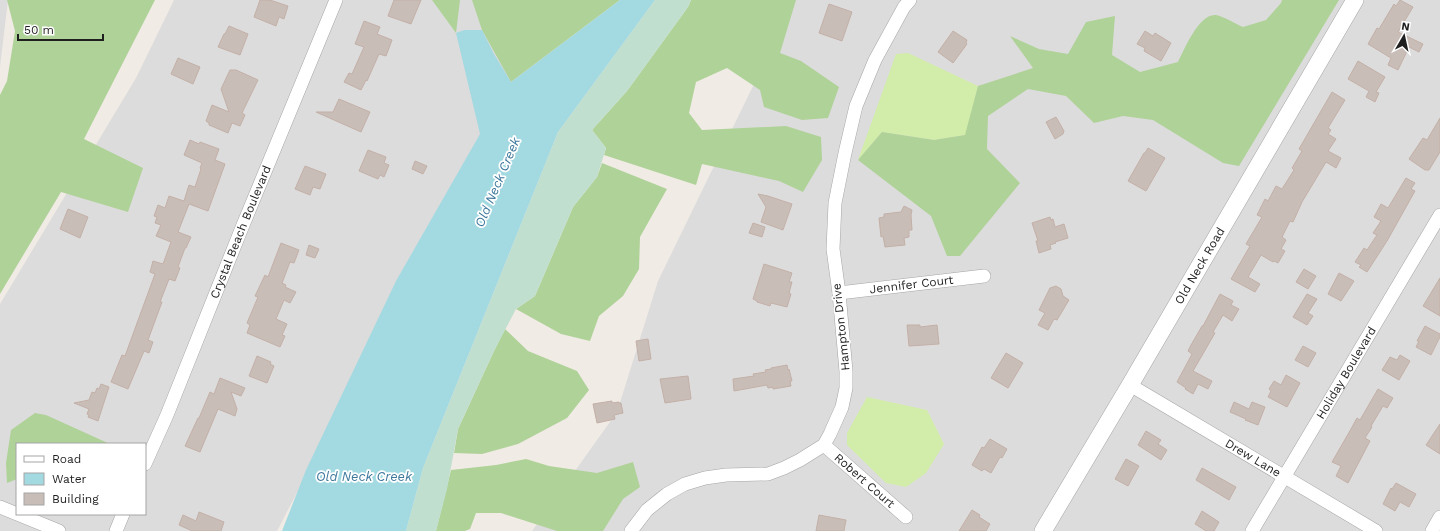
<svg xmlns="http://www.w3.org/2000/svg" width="1440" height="531" font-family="'Work Sans',sans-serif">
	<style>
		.residential { fill: #dddcdc; fill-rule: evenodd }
		.grass { fill: #d2eda9 }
		.forest { fill: #afd298 }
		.wetland { fill: #c1dfce }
		.water { fill: #a3d9e0 }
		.building { fill: #c9bdb8; stroke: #c3b0a7 }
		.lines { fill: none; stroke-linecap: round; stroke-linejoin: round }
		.minor-casing { stroke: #a6a6a6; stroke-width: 14 }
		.tertiary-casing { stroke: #a6a6a6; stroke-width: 18 }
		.minor { stroke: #fff; stroke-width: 13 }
		.tertiary { stroke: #fff; stroke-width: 17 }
		.labels { text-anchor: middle; stroke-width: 3.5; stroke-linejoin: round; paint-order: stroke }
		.street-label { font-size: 12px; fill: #1f1f1f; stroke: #fff }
		.water-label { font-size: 13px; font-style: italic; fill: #3e789c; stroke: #fff }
	</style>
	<rect width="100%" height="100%" fill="#f1ebe5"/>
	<path class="residential" d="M0,0H8L0,67Z
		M174,0H579L511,82L277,531H0V304L136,78ZM17,444H145V514H17Z
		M787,0H1440V531H532L617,412L658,281L753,86Z"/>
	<path class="grass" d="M908,53L978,86L966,135L934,140L882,132L858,160L896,54Z
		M867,397L927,410L944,444L926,473L906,487L886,483L847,445V433Z"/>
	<path class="forest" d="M7,0H155L84,139L143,168L128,212L61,192L0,294V95L7,81L15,31Z
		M432,0H460L456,33Z
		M472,0H620L511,82L482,30Z
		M691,0H796L780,53L801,61L839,87L828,118L802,120L764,107L760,90L727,68L696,82L689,113L702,130L786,126L821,137L822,160L803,192L779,181L702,164L696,185L604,155L606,148L592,130L627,91L688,7Z
		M1282,0H1339L1239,166L1223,163L1153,120L1123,116L1094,123L1066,96L1028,89L988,116L987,149L1020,183L960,256H947L931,216L858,160L882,132L934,140L965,135L978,86L1033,68L1010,36L1039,49L1068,54L1086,22L1115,16L1112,55L1140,72L1178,62C1184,50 1199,13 1216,15C1223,16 1236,24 1243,27L1266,20L1281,3Z
		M602,163L667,189L640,237L639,269L623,296L599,316L590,341L561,334L516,309L535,296L573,207L597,177Z
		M505,329L528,351L577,371L589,390L567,418L518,444L482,454L454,453L458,429L494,351Z
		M35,413L46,415L110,444H17V479L7,483L6,463L11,430Z
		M526,459L549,466L597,473L633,462L640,487L623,499L603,531H557L501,513H476L470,529L465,531H436L451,470L496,465Z"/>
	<path class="wetland" d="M655,0H691L688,7L627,91L592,130L606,148L597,177L573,207L535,296L516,309L494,351L458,429L447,489L436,531H406L423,468L558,132Z"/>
	<path class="water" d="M620,0H655L558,132L423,468L406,531H282L306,470L396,281L480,134L456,33L464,30H482L494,54L511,82Z"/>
	<path class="building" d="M260,0H270L288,6L284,19L279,17L276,26L254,17Z
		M394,0H421L411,24L388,16Z
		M1400,0L1413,7L1398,32L1423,44L1419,52L1409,47L1398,70L1388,65L1391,58L1368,44L1377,28L1379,29L1394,4L1396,6Z
		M829,4L852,12L842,41L819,33Z
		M364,21L380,27L377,34L392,40L386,56L379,54L367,81L366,80L361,90L344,82L349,73L352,74L364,47L355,44Z
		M229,26L248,34L240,55L218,47L224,34H225Z
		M953,31L967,40L966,43L967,44L953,63L938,52Z
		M1145,31L1153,36L1155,33L1171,43L1161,61L1144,51L1145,48L1137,44Z
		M178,58L200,67L193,84L171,74Z
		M1358,61L1385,77L1376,92L1379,93L1375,102L1366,97L1369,91L1348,79Z
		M230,70H236L258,80L242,113L245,115L240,126L232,123L228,133L209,125V123L206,121L212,105L229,112L221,89Z
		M1332,92L1345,100L1328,128L1331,130L1328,134L1336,139L1328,151L1341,158L1336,168L1326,162L1302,202L1293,222L1290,221L1282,237L1286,240L1281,249L1285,251L1278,263L1274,261L1273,262L1261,255L1248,277L1260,284L1255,292L1231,279L1250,246L1246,244L1262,217L1257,215L1265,199L1268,201L1276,186L1282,189L1294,170L1292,168L1302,151L1299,149Z
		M339,99L370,112L361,132L316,112H333Z
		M1056,117L1064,131L1063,134L1055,139L1046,122Z
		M1440,118V152L1429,170H1425L1409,159L1423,138L1427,140Z
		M190,140L199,144L200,142L219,149L215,160L225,164L208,211L189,204L178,232L191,237L186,248H185L178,267L180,268L175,281L169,279L160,302H162L148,340L153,342L149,353L144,351L128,389L111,382L122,355L125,356L155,274L150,272L153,261L163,264L171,242L156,236L161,225L155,223L157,217L154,216L158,205L165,208L169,196L184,201L189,185L195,187L201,169L200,168L202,163L184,155Z
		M1148,148L1165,158L1146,191L1128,181L1144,153H1145Z
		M368,150L386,157L384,163L389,165L384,177L380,175L378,179L359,171Z
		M415,161L427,166L423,174L412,169Z
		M305,166L326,174L320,189L313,187L310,195L295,189Z
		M1406,178L1415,183L1411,189L1415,191L1387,241L1367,272L1359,267L1361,265L1355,262L1364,248L1367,250L1377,235L1373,233L1381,221L1374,217L1381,204L1388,208Z
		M758,194L768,196L792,204L783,230L761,222L766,207Z
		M904,206L912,210L911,215L912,230H909V237L904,238L905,245L885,247L883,236L881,237L879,218L884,217V214L901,212Z
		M68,209L88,217L80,238L60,229Z
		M1050,217L1051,220L1053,219L1055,227L1064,224L1068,238L1055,242L1056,243L1050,245L1051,249L1039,253L1036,241H1038L1032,223Z
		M753,223L765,227L762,237L749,233Z
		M281,243L299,250L294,263L290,262L282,283L286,285L285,287L296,292L290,303L284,300L276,319L287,324L282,335L285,336L280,347L247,333L250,325L247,323L258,297L255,296L265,275L268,277Z
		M309,245L319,249L315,258L306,255Z
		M764,264L792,273L789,282H792L789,293L791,294L787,307L771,303L770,306L757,302V301L753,299Z
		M1304,269L1316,276L1308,289L1296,282Z
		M1339,273L1354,281L1341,301L1328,294Z
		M1440,278V316L1423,306Z
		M1056,286L1061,289L1063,296L1069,300L1057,320L1054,319L1048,330L1038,325L1045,313L1039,310L1050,288Z
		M1220,294L1233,301L1231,305L1239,309L1232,321L1223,315L1213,332L1215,333L1193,371L1212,381L1208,389L1198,384L1193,394L1185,389L1186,388L1177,382L1192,354L1188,351L1191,345L1202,326H1203Z
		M1307,294L1317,299L1308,313L1313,316L1307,325L1293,317Z
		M907,325H920V327L937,325L939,344L909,346Z
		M1425,326L1440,334V337L1431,355L1416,347L1419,341H1417Z
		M648,339L651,359L639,361L636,341Z
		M1303,346L1316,353L1308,367L1295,360Z
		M1006,353L1023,363L1008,388L991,378Z
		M1400,355L1410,361L1399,380L1382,370L1390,357L1397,360Z
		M257,356L271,362L270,364L274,366L267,383L249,376Z
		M787,365L788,370L789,369L792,381H790L791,386L773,389V387L768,388L767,385L734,391L733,379L754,376L753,374L766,372L765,370L771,369V368Z
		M1286,375L1300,383L1287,407L1268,397L1271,391L1269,389L1274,381L1281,385Z
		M688,376L691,399L665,403L660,379Z
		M220,378L245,388L241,396L231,392L237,409L235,416L218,409L200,452L185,446L198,418H199L210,392L214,394Z
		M101,384L109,387L98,421L88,417L89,415L87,414L89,409L74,403L89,400L92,392L95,393L97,388L99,389Z
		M1378,389L1393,398L1387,408L1383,406L1371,426L1372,427L1365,438L1370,441L1348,483L1336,476L1341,466L1332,462L1351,429L1357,418L1360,420Z
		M612,401V403L619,402V403H621L623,413L614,415L615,419L597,423L593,404Z
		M1234,402L1249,409L1252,402L1265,407L1258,425L1245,420L1246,419L1230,412Z
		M1440,424V454L1426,445Z
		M1146,431L1161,440L1158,444L1167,450L1161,460L1138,445Z
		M990,439L1007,449L1002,458L1000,457L991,473L984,469L982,471L972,465L982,447L984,448Z
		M1126,459L1139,466L1128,486L1115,479Z
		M1202,468L1236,487L1229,500L1196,480Z
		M1396,483L1416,494L1409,507L1400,502L1395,511L1383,504L1391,488L1392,489Z
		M972,510L980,515L979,517L990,524L986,531H959Z
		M1202,511L1219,522L1214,531H1206L1195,524Z
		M199,512L224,522L221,531H192L179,525L183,515L196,521Z
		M819,515L846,520L844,531H816Z"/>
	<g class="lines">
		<g class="minor-casing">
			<g id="minor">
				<path id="s1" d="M839,293L984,276"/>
				<path id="s2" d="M1130,385L1376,531"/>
				<path id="s3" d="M824,445L906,517"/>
				<path id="s4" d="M145,464L167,415L241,230L336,0"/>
				<path d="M0,507L59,531"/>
				<path d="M116,531L123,514"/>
				<path d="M631,531L647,510L667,494L685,484L705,478L726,475L768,474L784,468L800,460L824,445L830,434L842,407L846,388V371L839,293L833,249L835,203L845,153L856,106L875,60L904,7L910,0"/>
				<path id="s5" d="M1252,531L1440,215"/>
				<path d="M1432,531L1440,517"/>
			</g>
		</g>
		<g class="tertiary-casing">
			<g id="tertiary">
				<path id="s6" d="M1043,531L1130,385L1355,0"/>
			</g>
		</g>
		<use href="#minor" class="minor"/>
		<use href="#tertiary" class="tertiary"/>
	</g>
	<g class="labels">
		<g class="street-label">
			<text dy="4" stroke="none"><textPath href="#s4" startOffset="251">Crystal Beach Boulevard</textPath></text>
			<text dy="4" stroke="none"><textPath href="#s6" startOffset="308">Old Neck Road</textPath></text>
			<text dy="4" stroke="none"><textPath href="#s1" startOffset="73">Jennifer Court</textPath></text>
			<text transform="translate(841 327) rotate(-96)" y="4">Hampton Drive</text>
			<text dy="4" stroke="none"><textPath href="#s5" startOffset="184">Holiday Boulevard</textPath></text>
			<text dy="4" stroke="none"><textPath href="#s2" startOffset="143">Drew Lane</textPath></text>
			<text dy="4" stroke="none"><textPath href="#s3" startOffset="54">Robert Court</textPath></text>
		</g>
		<g class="water-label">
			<text transform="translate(497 182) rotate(-67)" y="5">Old Neck Creek</text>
			<text x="364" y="481">Old Neck Creek</text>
		</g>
	</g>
	<rect x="16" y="443" width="130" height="72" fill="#ffffff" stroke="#a5a5a5"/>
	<rect x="24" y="456" width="20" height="6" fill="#ffffff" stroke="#a5a5a5"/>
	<text x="52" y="463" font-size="12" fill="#1f1f1f">Road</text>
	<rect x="24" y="473" width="20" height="12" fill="#a3d9e0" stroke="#a5a5a5"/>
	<text x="52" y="483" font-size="12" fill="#1f1f1f">Water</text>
	<rect x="24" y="493" width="20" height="12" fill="#c9bdb8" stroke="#a5a5a5"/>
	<text x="52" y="503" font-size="12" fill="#1f1f1f">Building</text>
	<g transform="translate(1404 36) rotate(9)" stroke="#ffffff" stroke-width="3" paint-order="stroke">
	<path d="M0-3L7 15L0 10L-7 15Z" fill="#1f1f1f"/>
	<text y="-6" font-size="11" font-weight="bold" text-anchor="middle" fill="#1f1f1f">N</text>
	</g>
	<path d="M18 34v6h85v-6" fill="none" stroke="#1f1f1f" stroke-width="2"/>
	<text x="24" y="34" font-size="12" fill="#1f1f1f" stroke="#ffffff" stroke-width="3" paint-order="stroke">50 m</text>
</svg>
